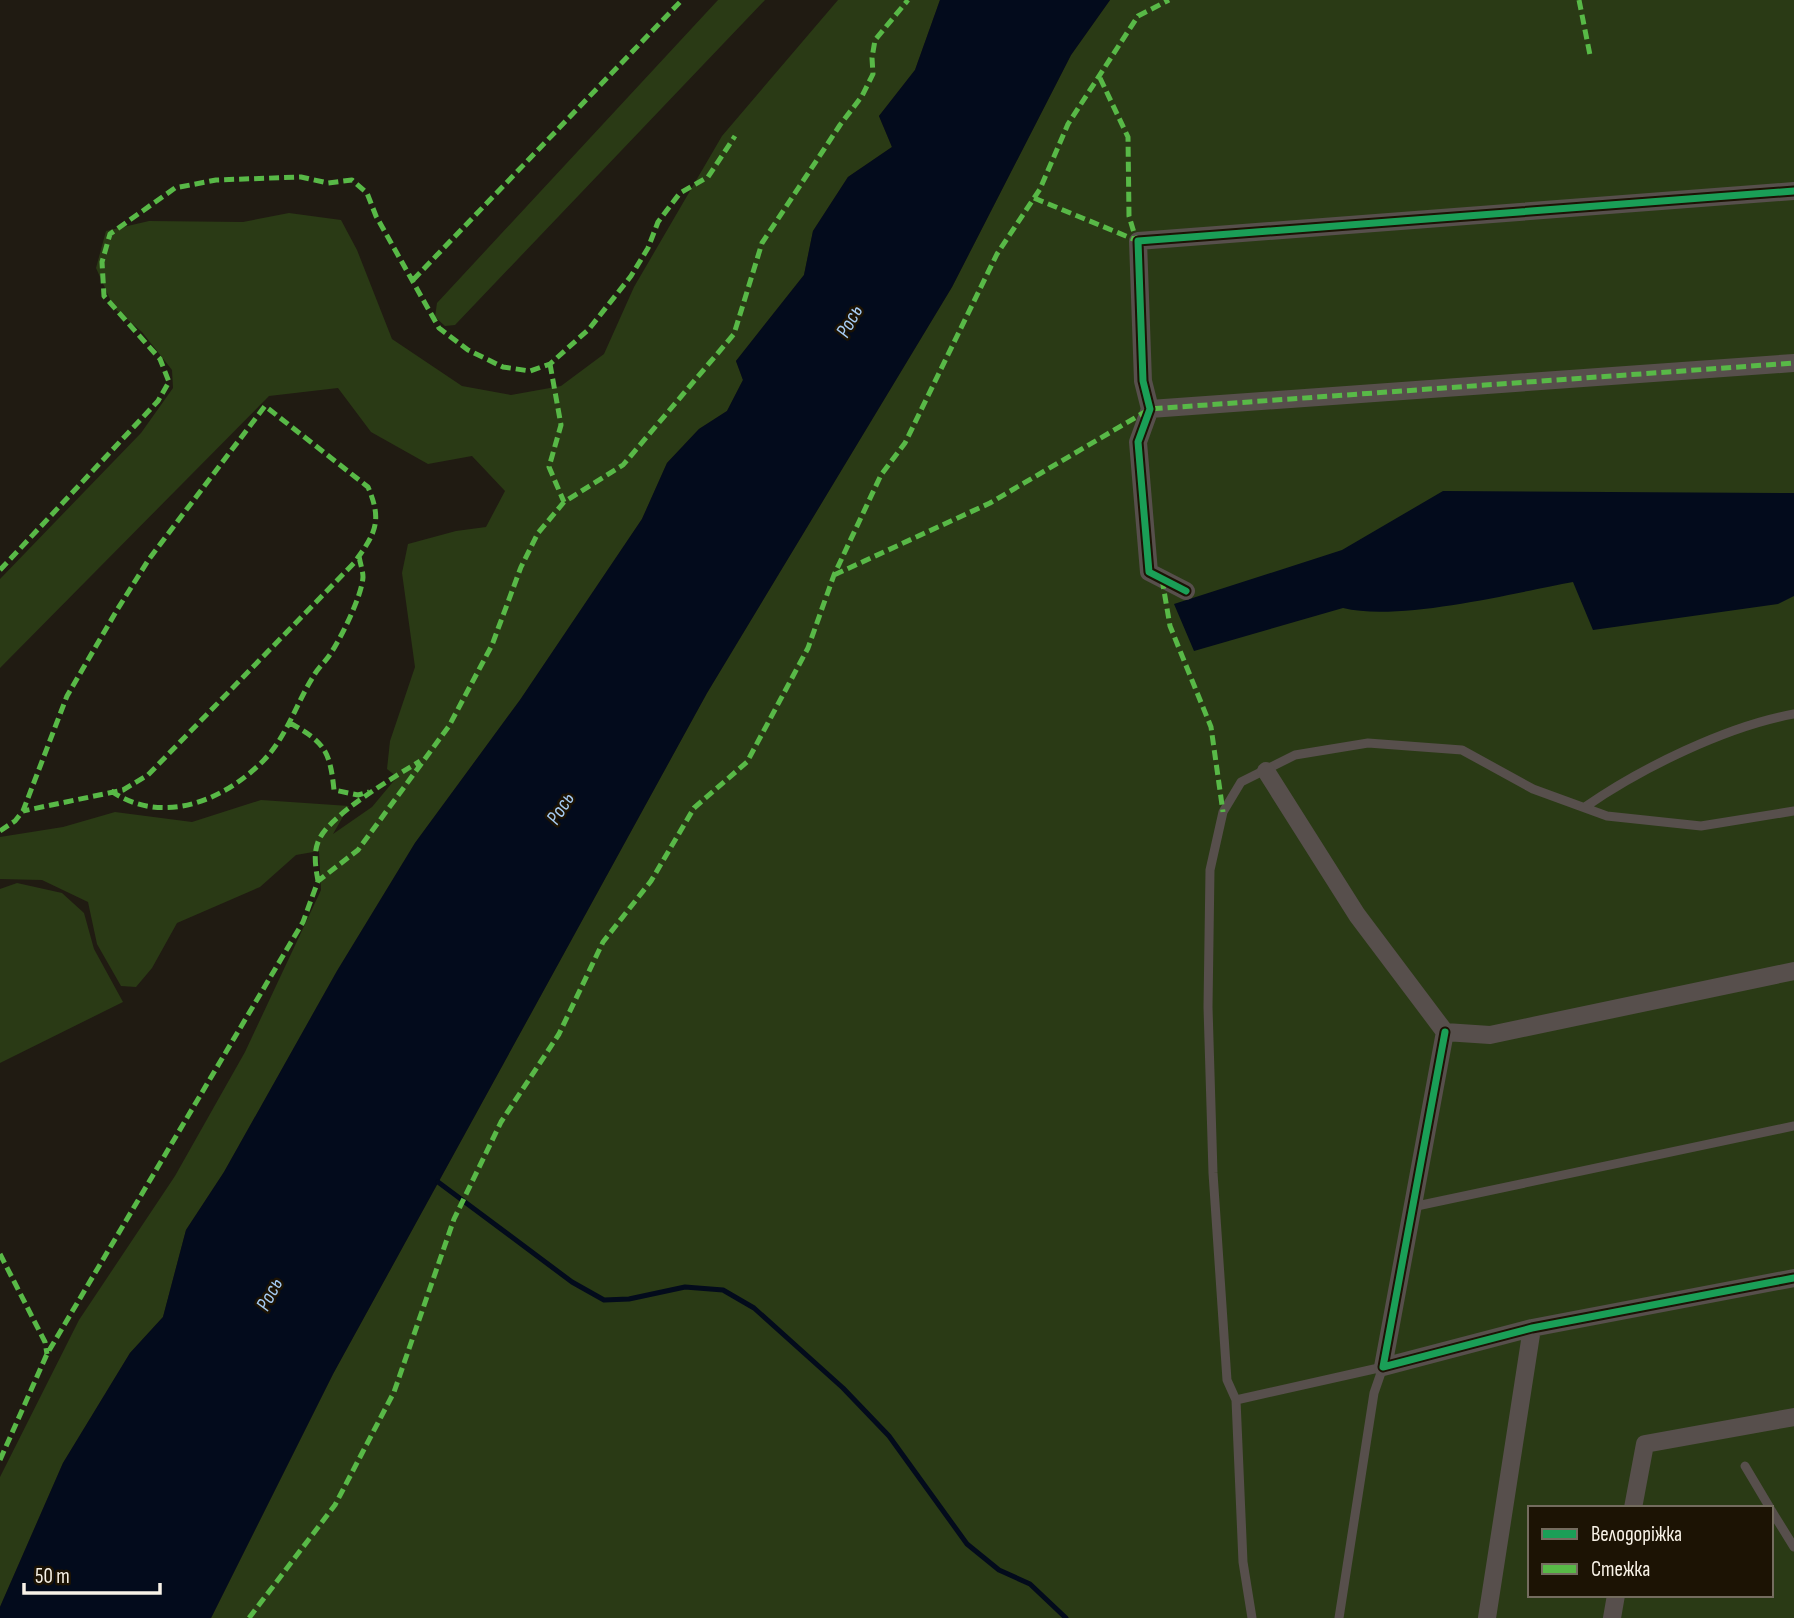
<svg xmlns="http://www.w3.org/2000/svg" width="1794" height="1618" font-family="'Sofia Sans Condensed',sans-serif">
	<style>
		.green { fill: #2a3a15; fill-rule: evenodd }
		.water { fill: #030b1c }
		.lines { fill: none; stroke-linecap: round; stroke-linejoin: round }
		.stream { stroke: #030b1c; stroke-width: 5 }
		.service { stroke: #574f4c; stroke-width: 9 }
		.minor { stroke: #574f4c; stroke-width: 18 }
		.quiet { stroke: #58b947; stroke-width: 5; stroke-dasharray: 10 5; stroke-linecap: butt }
		.cycleway-casing { stroke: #1c1304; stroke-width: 11 }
		.cycleway { stroke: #1a9f57; stroke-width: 7 }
		.labels { text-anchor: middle; stroke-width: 5; stroke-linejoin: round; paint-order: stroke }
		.water-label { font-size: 21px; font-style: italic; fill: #a6cbf2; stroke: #1c1304 }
	</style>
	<rect width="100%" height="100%" fill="#201b12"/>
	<path class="green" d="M718,0H765L455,325L445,326L435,317L437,303Z
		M838,0H940L915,70L879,116L892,147L848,177L813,231L804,275L736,361L743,380L727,411L699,429L667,463L642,519L520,700L415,843L337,971L224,1172L186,1230L163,1317L130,1353L63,1463L0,1607V1477L79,1320L175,1176L245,1052L321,890L319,851L296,855L260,887L177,923L152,968L136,987L121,986L97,944L88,902L42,880L0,879V837L63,827L115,812L192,822L261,800L349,806L333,834L372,807L397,777L387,769L390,741L415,667L402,573L408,544L456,531L486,527L505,491L472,456L428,464L371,432L338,388L269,396L0,668V579L141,433L173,388L172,370L142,332L114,308L96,268L106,231L149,221L243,222L289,213L341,220L357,250L392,339L462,386L511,395L561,386L604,354L634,287L722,136Z
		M1110,0H1794V1618H211L333,1374L707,693L952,287L1071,55ZM1530,1508H1771V1595H1530Z
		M17,883L62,893L84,913L94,949L123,1002L0,1063V889Z"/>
	<path class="water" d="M940,0H1110L1071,55L952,287L707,693L333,1374L211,1618H0V1607L63,1463L130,1353L163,1317L186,1230L224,1172L337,971L415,843L520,700L642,519L667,463L699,429L727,411L743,380L736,361L804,275L813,231L848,177L892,147L879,116L915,70Z
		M1443,491L1794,493V596L1778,604L1593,630L1573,582C1513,593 1399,622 1343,608L1194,651L1174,604L1342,550Z"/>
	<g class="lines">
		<path class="stream" d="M438,1182L572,1282L604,1300L629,1299L685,1287L723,1290L754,1308L843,1388L889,1436L967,1544L999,1570L1030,1584L1066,1618"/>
		<path class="service" d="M1585,807C1641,768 1727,726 1794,714
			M1412,1207L1794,1126
			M1383,1367L1236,1400L1227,1380L1213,1173L1208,1007L1210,870L1223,812L1241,782L1295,755L1368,743L1462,750L1533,789L1607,816L1701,826L1794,811
			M1236,1400L1243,1562L1252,1618
			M1745,1466L1770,1508
			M1771,1510L1794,1547
			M1339,1618L1374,1393L1383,1367"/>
		<path class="minor" d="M1150,409L1794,363
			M1186,591L1149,572L1138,442L1150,409L1143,381L1138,241L1794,191
			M1266,771L1357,915L1445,1032L1490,1035L1794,971
			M1445,1032L1383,1367L1532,1328L1794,1278
			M1633,1508L1645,1444L1794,1417
			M1487,1618L1532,1328
			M1612,1618L1616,1595"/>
		<path class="quiet" d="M1579,0L1590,55
			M1100,78L1128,137L1129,216L1138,246
			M1034,198L1138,241L1145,240
			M413,280L682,0
			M550,364L561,425L549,467L564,502
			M0,570L158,401L169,382L160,359L104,296L102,262L110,234L175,188L216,180L301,177L328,183L352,180L367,193L376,216L439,328L468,350L503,367L530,371L550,364L589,329L631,276L648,248L658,222L680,193L708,177L735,136
			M834,575L990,503L1150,409L1794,363
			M1162,579L1170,626L1211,727L1223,812
			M290,723C324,742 330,750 334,790L358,795L369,792
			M111,791C162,826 224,801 264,760C287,736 296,704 313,677C317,669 324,663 329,656C340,640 362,596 363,577C363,571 360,563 359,556
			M0,831L15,821L23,811L67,696L117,610L149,559L265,406L368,487C383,522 375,534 354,563L148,775L123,790L23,811
			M318,881C316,869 313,855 318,842C328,815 395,777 420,761
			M0,1254L45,1342L47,1354
			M0,1460L47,1354L303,922L318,881L358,850L449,726L492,645L521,567L538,533L564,502L623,465L734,334L762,243L840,125L862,96L873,74L872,58L875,40L908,0
			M249,1618L335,1505L394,1392L454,1219L501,1122L559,1034L603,942L651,881L694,808L747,762L808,648L834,575L881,475L905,443L997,254L1040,189L1068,124L1138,16L1169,0"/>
		<g class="cycleway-casing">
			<path id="cycleway" d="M1186,591L1149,572L1138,442L1150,409L1143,381L1138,241L1794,191
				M1445,1032L1383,1367L1532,1328L1794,1278"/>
		</g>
		<use href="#cycleway" class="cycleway"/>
	</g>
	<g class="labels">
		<g class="water-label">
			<text transform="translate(849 321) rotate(-62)" y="7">Рось</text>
			<text transform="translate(560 808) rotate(-58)" y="7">Рось</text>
			<text transform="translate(269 1294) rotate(-63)" y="7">Рось</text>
		</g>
	</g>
	<rect x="1528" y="1506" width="245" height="91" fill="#1c1304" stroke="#746c5f" stroke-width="2"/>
	<rect x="1542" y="1529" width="35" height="10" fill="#1a9f57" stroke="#746c5f" stroke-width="2"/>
	<text x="1591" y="1541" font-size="21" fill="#f8f2e7">Велодоріжка</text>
	<rect x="1542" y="1564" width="35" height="10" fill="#58b947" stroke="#746c5f" stroke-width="2"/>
	<text x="1591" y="1576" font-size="21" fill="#f8f2e7">Стежка</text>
	<path d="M24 1583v10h136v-10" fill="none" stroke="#f8f2e7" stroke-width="3.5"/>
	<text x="35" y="1583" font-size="21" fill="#f8f2e7" stroke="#1c1304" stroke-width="5" paint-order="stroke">50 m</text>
</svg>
